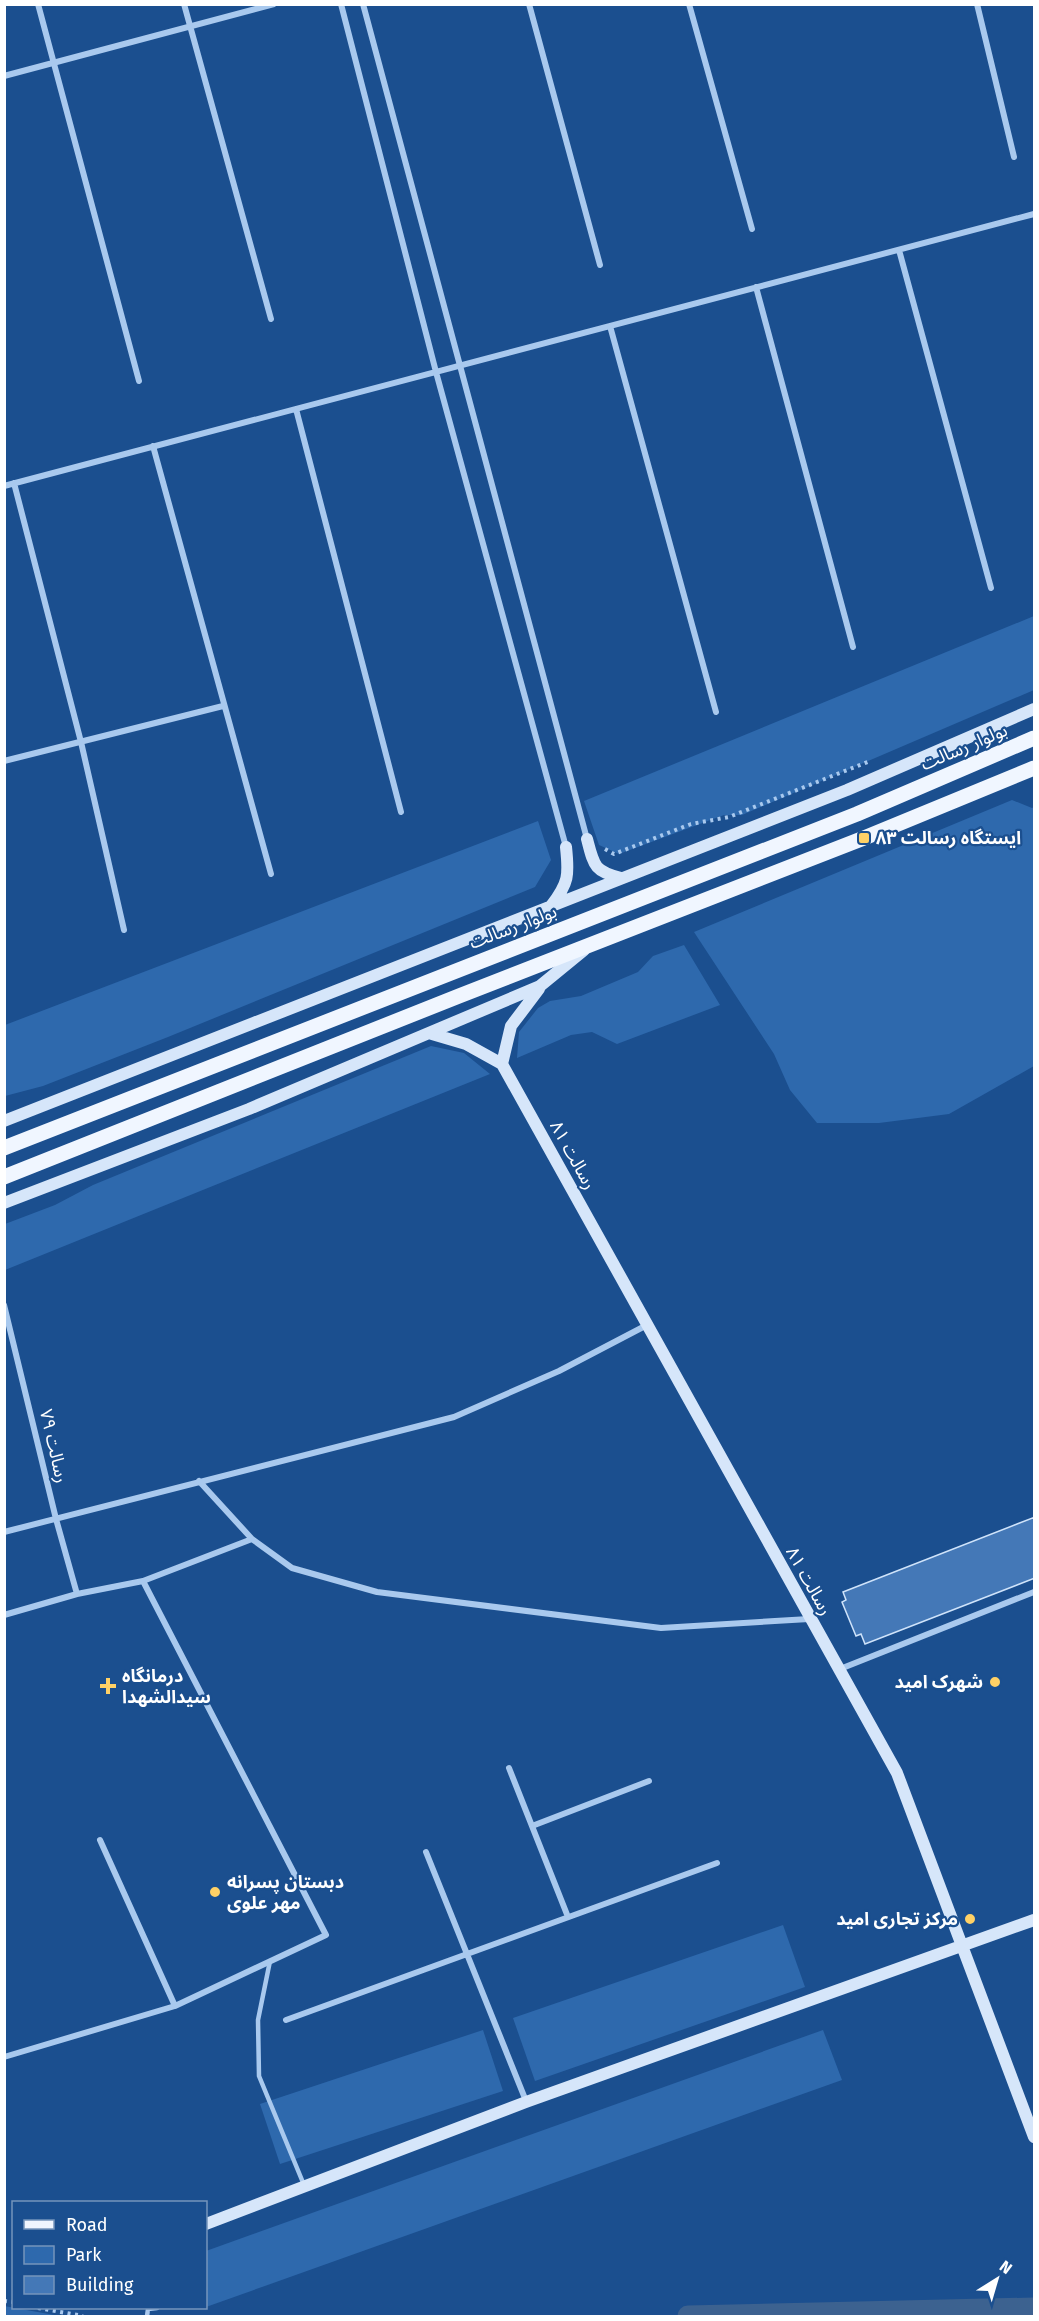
<svg xmlns="http://www.w3.org/2000/svg" width="1039" height="2321" font-family="'Fira Sans','Noto Sans Arabic',sans-serif">
	<style>
		.green { fill: #2e69ad }
		.lines { fill: none; stroke-linecap: round; stroke-linejoin: round }
		.canal { stroke: #3c6290; stroke-width: 21 }
		.building { fill: #4478b7; stroke: #cfe3fa; stroke-width: 1.5 }
		.path { stroke: #a9c9ee; stroke-width: 4; stroke-dasharray: 3 4.5; stroke-linecap: butt }
		.lane { stroke: #a9c9ee; stroke-width: 4.5 }
		.street { stroke: #a9c9ee; stroke-width: 6 }
		.secondary { stroke: #d6e6fa; stroke-width: 12 }
		.primary { stroke: #f0f6ff; stroke-width: 15 }
		.poi-dot { fill: #ffd166; stroke: #1b4f8f; stroke-width: 2 }
		.labels { text-anchor: middle; stroke-width: 4.5; stroke-linejoin: round; paint-order: stroke }
		.street-label { font-size: 18px; fill: #fff; stroke: #1b4f8f }
		.poi-label { font-size: 18px; font-weight: bold; fill: #fff; stroke: #1b4f8f; text-anchor: start }
	</style>
	<rect width="100%" height="100%" fill="#1b4f8f"/>
	<path class="green" d="M1034,616V690L742,815H724L619,854L599,845L584,801Z
		M1012,800L1032,808L1034,807V1066L949,1114L879,1123H817L790,1090L774,1054L694,932Z
		M538,821L551,860L535,887L168,1037L43,1086L5,1096V1025Z
		M684,945L720,1005L617,1044L592,1032L571,1035L517,1058L519,1032L538,1008L550,1001L581,996L638,972L653,956Z
		M431,1046L464,1053L490,1074L5,1270V1224L55,1205L93,1185Z
		M783,1925L805,1987L535,2081L513,2018Z
		M483,2030L503,2091L280,2164L260,2104Z
		M823,2030L842,2080L206,2307V2251Z
		M4,2306L60,2316H5Z"/>
	<g class="lines">
		<path class="canal" d="M688,2316L1034,2308"/>
	</g>
	<path class="building" d="M1035,1517V1578L865,1644L861,1634L856,1636L842,1602L846,1600L843,1592Z"/>
	<g class="lines">
		<path class="path" d="M605,849L614,854L691,824L729,817L870,761
			M4,2301L14,2302
			M38,2308L83,2316"/>
		<path class="lane" d="M270,1961L258,2020L259,2076L304,2185
			M147,2316L148,2309L157,2308"/>
		<path class="street" d="M38,4L139,381
			M184,4L271,319
			M341,4L436,372L566,847
			M363,4L587,839
			M529,4L600,265
			M689,4L752,229
			M977,4L1014,157
			M4,76L274,4
			M899,250L991,588
			M756,287L853,647
			M610,326L716,712
			M296,409L401,812
			M153,446L271,874
			M14,483L81,742L124,930
			M4,486L1034,214
			M4,761L223,706
			M4,1305L56,1519L77,1594
			M199,1481L252,1539L292,1568L377,1592L661,1628L809,1619
			M4,1532L454,1417L559,1371L647,1325
			M4,1615L77,1594L143,1581L252,1539
			M840,1669L1034,1592
			M509,1768L568,1917
			M532,1826L649,1781
			M100,1840L175,2006
			M426,1852L526,2101
			M286,2020L717,1863
			M4,2057L175,2006L326,1935L143,1581"/>
		<path class="secondary" d="M587,839C594,866 594,871 621,878
			M551,906C569,883 569,875 566,847
			M432,1034L466,1044L502,1064
			M502,1064L897,1773L1034,2137
			M502,1064L511,1026L539,989
			M4,1121L847,790L1034,709
			M4,1203L249,1109L540,986L584,950
			M206,2224L526,2102L1034,1920"/>
		<path class="primary" d="M4,1148L857,814L1034,738
			M4,1177L459,996L864,838L1034,768"/>
	</g>
	<g class="poi-dot">
		<rect x="858" y="832" width="12" height="12" rx="3"/>
		<circle cx="995" cy="1682" r="6"/>
		<path d="M105 1677h6v6h6v6h-6v6h-6v-6h-6v-6h6z"/>
		<circle cx="215" cy="1892" r="6"/>
		<circle cx="970" cy="1919" r="6"/>
	</g>
	<g class="labels">
		<g class="street-label">
			<text transform="translate(964 747) rotate(-23)" y="6">بولوار رسالت</text>
			<text transform="translate(513 927) rotate(-21)" y="6">بولوار رسالت</text>
			<text transform="translate(573 1155) rotate(61)" y="6">رسالت ۸۱</text>
			<text transform="translate(54 1446) rotate(77)" y="6">رسالت ۷۹</text>
			<text transform="translate(809 1581) rotate(61)" y="6">رسالت ۸۱</text>
		</g>
		<g class="poi-label">
			<text x="876" y="844">ایستگاه رسالت ۸۳</text>
			<text x="122" y="1682">درمانگاه<tspan x="122" dy="21">سیدالشهدا</tspan></text>
			<text x="983" y="1688" text-anchor="end">شهرک امید</text>
			<text x="227" y="1888">دبستان پسرانه<tspan x="227" dy="21">مهر علوی</tspan></text>
			<text x="958" y="1925" text-anchor="end">مرکز تجاری امید</text>
		</g>
	</g>
	<rect width="1039" height="2321" fill="none" stroke="#ffffff" stroke-width="12"/>
	<rect x="12" y="2201" width="195" height="108" fill="#1b4f8f" stroke="#7695bc" stroke-width="1.5"/>
	<rect x="24" y="2220" width="30" height="9" fill="#f0f6ff" stroke="#7695bc" stroke-width="1.5"/>
	<text x="66" y="2231" font-size="18" fill="#ffffff">Road</text>
	<rect x="24" y="2246" width="30" height="18" fill="#2e69ad" stroke="#7695bc" stroke-width="1.5"/>
	<text x="66" y="2261" font-size="18" fill="#ffffff">Park</text>
	<rect x="24" y="2276" width="30" height="18" fill="#4478b7" stroke="#7695bc" stroke-width="1.5"/>
	<text x="66" y="2291" font-size="18" fill="#ffffff">Building</text>
	<g transform="translate(997 2279) rotate(37)" stroke="#1b4f8f" stroke-width="4.5" paint-order="stroke">
	<path d="M0-4.5L10 22L0 15L-10 22Z" fill="#ffffff"/>
	<text y="-9" font-size="16" font-weight="bold" text-anchor="middle" fill="#ffffff">N</text>
	</g>
</svg>
